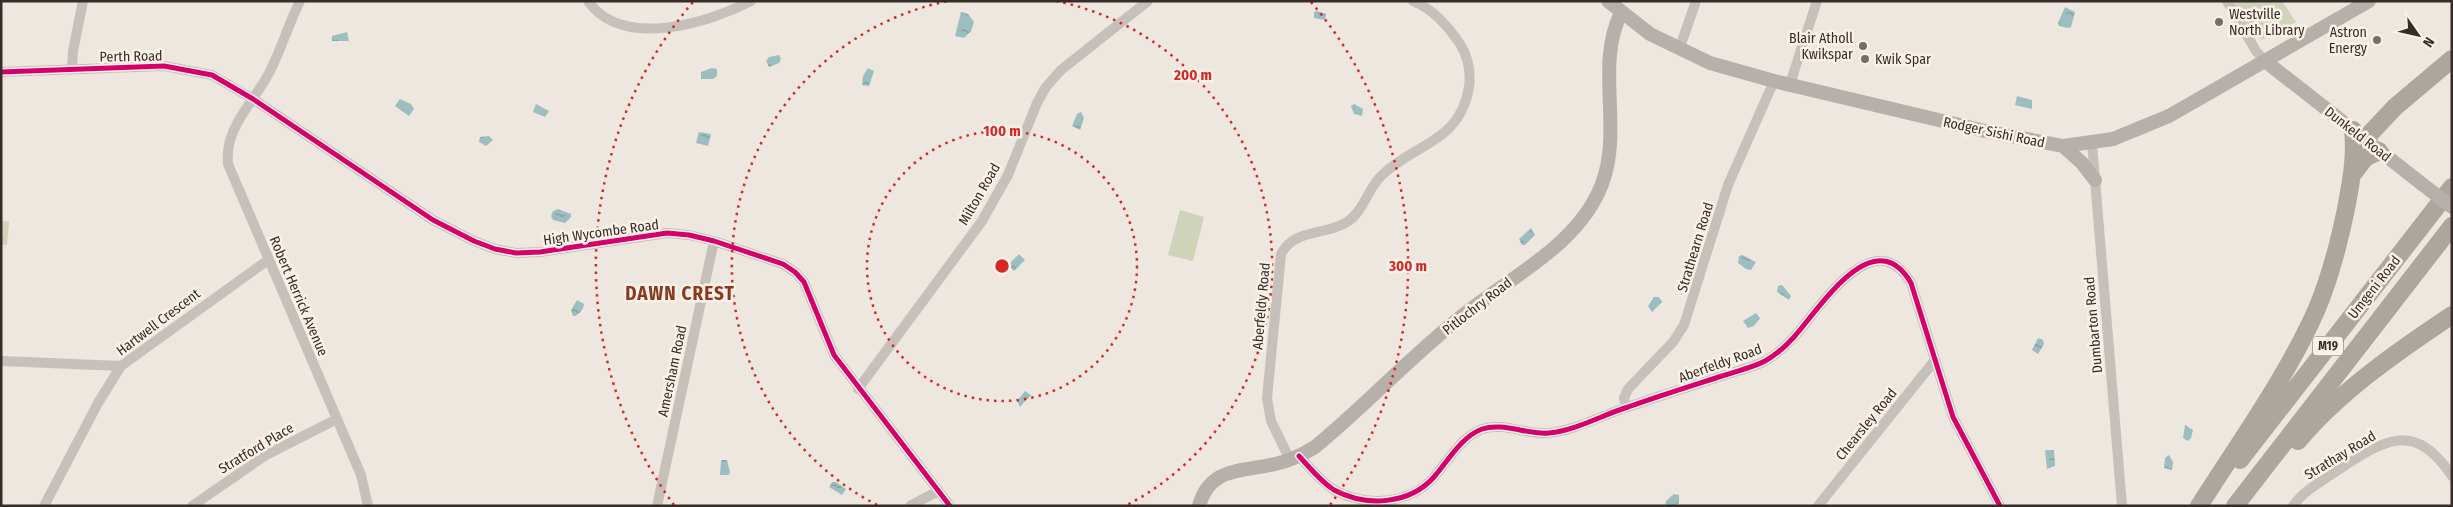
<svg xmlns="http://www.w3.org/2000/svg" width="2453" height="507" font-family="'Fira Sans Condensed',sans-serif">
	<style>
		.green { fill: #ced3ba }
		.water { fill: url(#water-ripples) }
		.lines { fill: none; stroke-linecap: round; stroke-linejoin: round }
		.street { stroke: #c6c0ba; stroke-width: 10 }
		.secondary { stroke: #b7b0aa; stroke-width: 14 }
		.highway { stroke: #aca69f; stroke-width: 18 }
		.secondary-bridge { stroke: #b7b0aa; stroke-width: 14 }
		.cycleway-casing { stroke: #faf2e8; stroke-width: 8 }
		.cycleway { stroke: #d6006c; stroke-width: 5 }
		.ring { fill: none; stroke: #d62828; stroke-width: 2.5; stroke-dasharray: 2.5 5 }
		.poi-dot { fill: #776e68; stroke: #faf2e8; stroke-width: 2 }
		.labels { text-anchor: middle; stroke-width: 5; stroke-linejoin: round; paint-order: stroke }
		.shield { fill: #faf2e8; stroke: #726862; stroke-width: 1 }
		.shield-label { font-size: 12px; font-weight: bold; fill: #372d28 }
		.poi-label { font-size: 14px; fill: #372d28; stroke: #faf2e8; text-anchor: start }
		.street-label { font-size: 14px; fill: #372d28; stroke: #faf2e8 }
		.district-label { font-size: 19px; font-weight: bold; letter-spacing: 1px; fill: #88391f; stroke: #faf2e8 }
		.centre { fill: #d62828; stroke: #faf2e8; stroke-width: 2.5 }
		.ring-label { font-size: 15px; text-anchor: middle; font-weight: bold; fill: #d62828; stroke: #faf2e8; stroke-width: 5; stroke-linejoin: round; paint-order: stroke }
	</style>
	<defs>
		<pattern id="water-ripples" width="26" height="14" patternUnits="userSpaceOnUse" patternTransform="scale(1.25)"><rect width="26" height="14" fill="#9cbebe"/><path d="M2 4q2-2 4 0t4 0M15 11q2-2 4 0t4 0" fill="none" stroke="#809b9a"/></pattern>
	</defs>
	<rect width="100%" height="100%" fill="#ede7e0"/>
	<path class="green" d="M2227,1H2282L2296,22L2262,40L2239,22Z
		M1180,210L1204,217L1193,261L1168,255Z
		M1,221L9,222L7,245L1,244Z"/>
	<path class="water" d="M2065,7L2075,12L2071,27L2068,28L2059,26L2058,23Z
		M1317,11L1326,14L1325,20L1314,18V12Z
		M961,12L968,14L974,22L971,31L964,38L955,36Z
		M347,32L349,41H332V36Z
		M779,55L781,59L779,63L769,67L766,61L769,57Z
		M712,68L717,69V76L713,79H701V72Z
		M868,68L874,71L869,86L862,85L863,76Z
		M2017,96L2032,100V109L2015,105Z
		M400,99L411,104L414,109L409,116L395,106Z
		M536,104L549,111L545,117L533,112Z
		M1354,104L1363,109L1362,116L1354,114L1351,106Z
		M1081,112L1084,118L1080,130L1072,126L1077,114Z
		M699,132L711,134L708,146L696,143Z
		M489,136L493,140L486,146L479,142L480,137Z
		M558,209L571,214V217L565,223L553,220L551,216L553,211Z
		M1531,228L1535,235L1525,245H1522L1519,239Z
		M1019,254L1025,260L1014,271L1008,265Z
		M1742,255L1756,262L1751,270L1746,269L1738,263L1739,256Z
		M1782,285L1791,296L1789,300L1777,292L1778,286Z
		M1654,297H1659L1662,302L1652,312L1648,306Z
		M577,300L584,304C584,309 577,317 573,316L571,310Z
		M1756,313L1760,318L1754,326L1748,328L1743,321Z
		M2038,338L2043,340L2044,344L2038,354L2032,350Z
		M1025,391L1031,395L1020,407L1017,401Z
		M2185,425L2193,430L2191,438L2188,441L2183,438Z
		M2045,450H2054L2055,466L2047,469Z
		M2169,455L2173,462L2172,470L2164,468L2165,458Z
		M721,460H727L730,472L729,475H720Z
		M832,482H836L846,489L842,495L829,487Z
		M1674,494L1679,495V503L1675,506H1665L1666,501Z"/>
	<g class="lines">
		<path class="street" d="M300,1C289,23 282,47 271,69C256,101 224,126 228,164L361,475L368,506
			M588,1C622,50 708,23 751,1
			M2227,1L2256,51L2265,61
			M1679,50L1696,1
			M72,68L73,51L83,1
			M1,72L164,66L212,75L253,99L433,220L474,241L495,249L516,253L540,252L667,233L689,235L714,241L783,264L795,272L804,282L834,355L950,506
			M1790,84L1817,1
			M2092,143L2122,506
			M1,361L121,366
			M858,389L982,221L1008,175L1037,103L1046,87L1061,70L1148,1
			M1626,407L1624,398L1628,389L1673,342L1684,325L1728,185L1774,81
			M1299,456C1310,468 1320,481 1334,490C1366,507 1409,505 1434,477C1448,461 1461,437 1482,429C1503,422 1527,435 1549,433C1577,430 1602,415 1628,407C1659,396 1691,386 1722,376C1736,371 1752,368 1765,361C1776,355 1785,347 1794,337C1820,308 1874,220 1911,283L1953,417L2000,506
			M1290,460L1271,421L1267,398L1281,254C1295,228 1325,236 1347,222C1363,212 1368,189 1381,176C1414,143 1460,143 1469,87C1471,71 1469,58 1460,44C1447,25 1434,10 1413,1
			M44,506L98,403L121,366L268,260
			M192,506L266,455L337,419
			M657,506L714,241
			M910,506L938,491
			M1818,506L1935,360
			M2293,506C2303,491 2321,482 2335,472C2383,441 2413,418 2452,476"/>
		<path class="secondary" d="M1608,1L1650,34L1710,63L1774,81L1985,131L2063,146L2113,139L2169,116L2369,1
			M2265,61L2422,184
			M2063,146L2082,163L2095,180
			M1199,506C1210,466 1243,472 1275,464C1290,461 1302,455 1315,447C1365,406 1410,357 1462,316C1510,277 1579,245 1602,184C1623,129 1595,65 1621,13"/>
		<path class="highway" d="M2365,139L2395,107L2452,59
			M2352,175L2365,158L2379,151
			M2298,441C2340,391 2398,351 2452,315
			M2240,460L2452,187
			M2199,506C2239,443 2286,378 2316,311C2330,278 2339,243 2346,209C2351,182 2356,157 2353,130
			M2235,506L2452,226"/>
		<path class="secondary-bridge" d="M2422,184L2452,207"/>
		<g class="cycleway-casing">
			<path id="cycleway" d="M1,72L164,66L212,75L253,99L433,220L474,241L495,249L516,253L540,252L667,233L689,235L714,241L783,264L795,272L804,282L834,355L950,506
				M1299,456C1310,468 1320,481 1334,490C1366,507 1409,505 1434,477C1448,461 1461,437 1482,429C1503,422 1527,435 1549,433C1577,430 1602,415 1628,407C1659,396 1691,386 1722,376C1736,371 1752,368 1765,361C1776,355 1785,347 1794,337C1820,308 1874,220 1911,283L1953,417L2000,506"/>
		</g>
		<use href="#cycleway" class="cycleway"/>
	</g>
	<g class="ring">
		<circle cx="1002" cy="266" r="135"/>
		<path d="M877 505A270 270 0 0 1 948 1M1056 1A270 270 0 0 1 1127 505"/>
		<path d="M674 505A406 406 0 0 1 693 2M1311 2A406 406 0 0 1 1330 505"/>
	</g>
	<g class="poi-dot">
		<circle cx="2219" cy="22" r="5"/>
		<circle cx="2377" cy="40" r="5"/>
		<circle cx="1863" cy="46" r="5"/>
		<circle cx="1865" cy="59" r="5"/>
	</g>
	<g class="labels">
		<rect class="shield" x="2313" y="336.5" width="30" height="19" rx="4"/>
		<g class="shield-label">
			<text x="2328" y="350">M19</text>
		</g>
		<g class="poi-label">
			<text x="2229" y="19">Westville<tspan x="2229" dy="16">North Library</tspan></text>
			<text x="2367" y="37" text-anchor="end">Astron<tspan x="2367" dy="16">Energy</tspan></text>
			<text x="1853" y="43" text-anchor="end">Blair Atholl<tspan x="1853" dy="16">Kwikspar</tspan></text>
			<text x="1875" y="64">Kwik Spar</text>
		</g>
		<g class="street-label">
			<text transform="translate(131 56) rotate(-1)" y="5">Perth Road</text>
			<text transform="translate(1994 132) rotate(12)" y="5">Rodger Sishi Road</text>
			<text transform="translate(2358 134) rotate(38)" y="5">Dunkeld Road</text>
			<text transform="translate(979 194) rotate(-60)" y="5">Milton Road</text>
			<text transform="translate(601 232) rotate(-8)" y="5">High Wycombe Road</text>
			<text transform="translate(1695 247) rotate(-73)" y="5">Strathearn Road</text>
			<text transform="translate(2374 287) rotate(-52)" y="5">Umgeni Road</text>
			<text transform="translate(299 296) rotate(67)" y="5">Robert Herrick Avenue</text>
			<text transform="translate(1261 306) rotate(-85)" y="5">Aberfeldy Road</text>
			<text transform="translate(1477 306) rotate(-38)" y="5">Pitlochry Road</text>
			<text transform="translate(158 322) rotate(-37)" y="5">Hartwell Crescent</text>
			<text transform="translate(2093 325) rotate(-95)" y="5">Dumbarton Road</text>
			<text transform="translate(1720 363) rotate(-20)" y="5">Aberfeldy Road</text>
			<text transform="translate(672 371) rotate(-78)" y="5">Amersham Road</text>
			<text transform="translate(1866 424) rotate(-51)" y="5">Chearsley Road</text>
			<text transform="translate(256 448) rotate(-31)" y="5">Stratford Place</text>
			<text transform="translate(2340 455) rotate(-31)" y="5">Strathay Road</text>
		</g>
		<g class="district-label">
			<text x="680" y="300">DAWN CREST</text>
		</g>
	</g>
	<circle cx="1002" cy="266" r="8" class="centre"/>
	<g class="ring-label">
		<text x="1193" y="80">200 m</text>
		<text x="1002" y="136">100 m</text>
		<text x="1408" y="271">300 m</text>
	</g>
	<rect width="2453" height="507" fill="none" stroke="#372d28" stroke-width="5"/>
	<g transform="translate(2418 35) rotate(124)" stroke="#faf2e8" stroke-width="4" paint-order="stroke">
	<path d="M0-4L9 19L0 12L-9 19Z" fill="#372d28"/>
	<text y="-8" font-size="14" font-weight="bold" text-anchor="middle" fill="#372d28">N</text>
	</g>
</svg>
